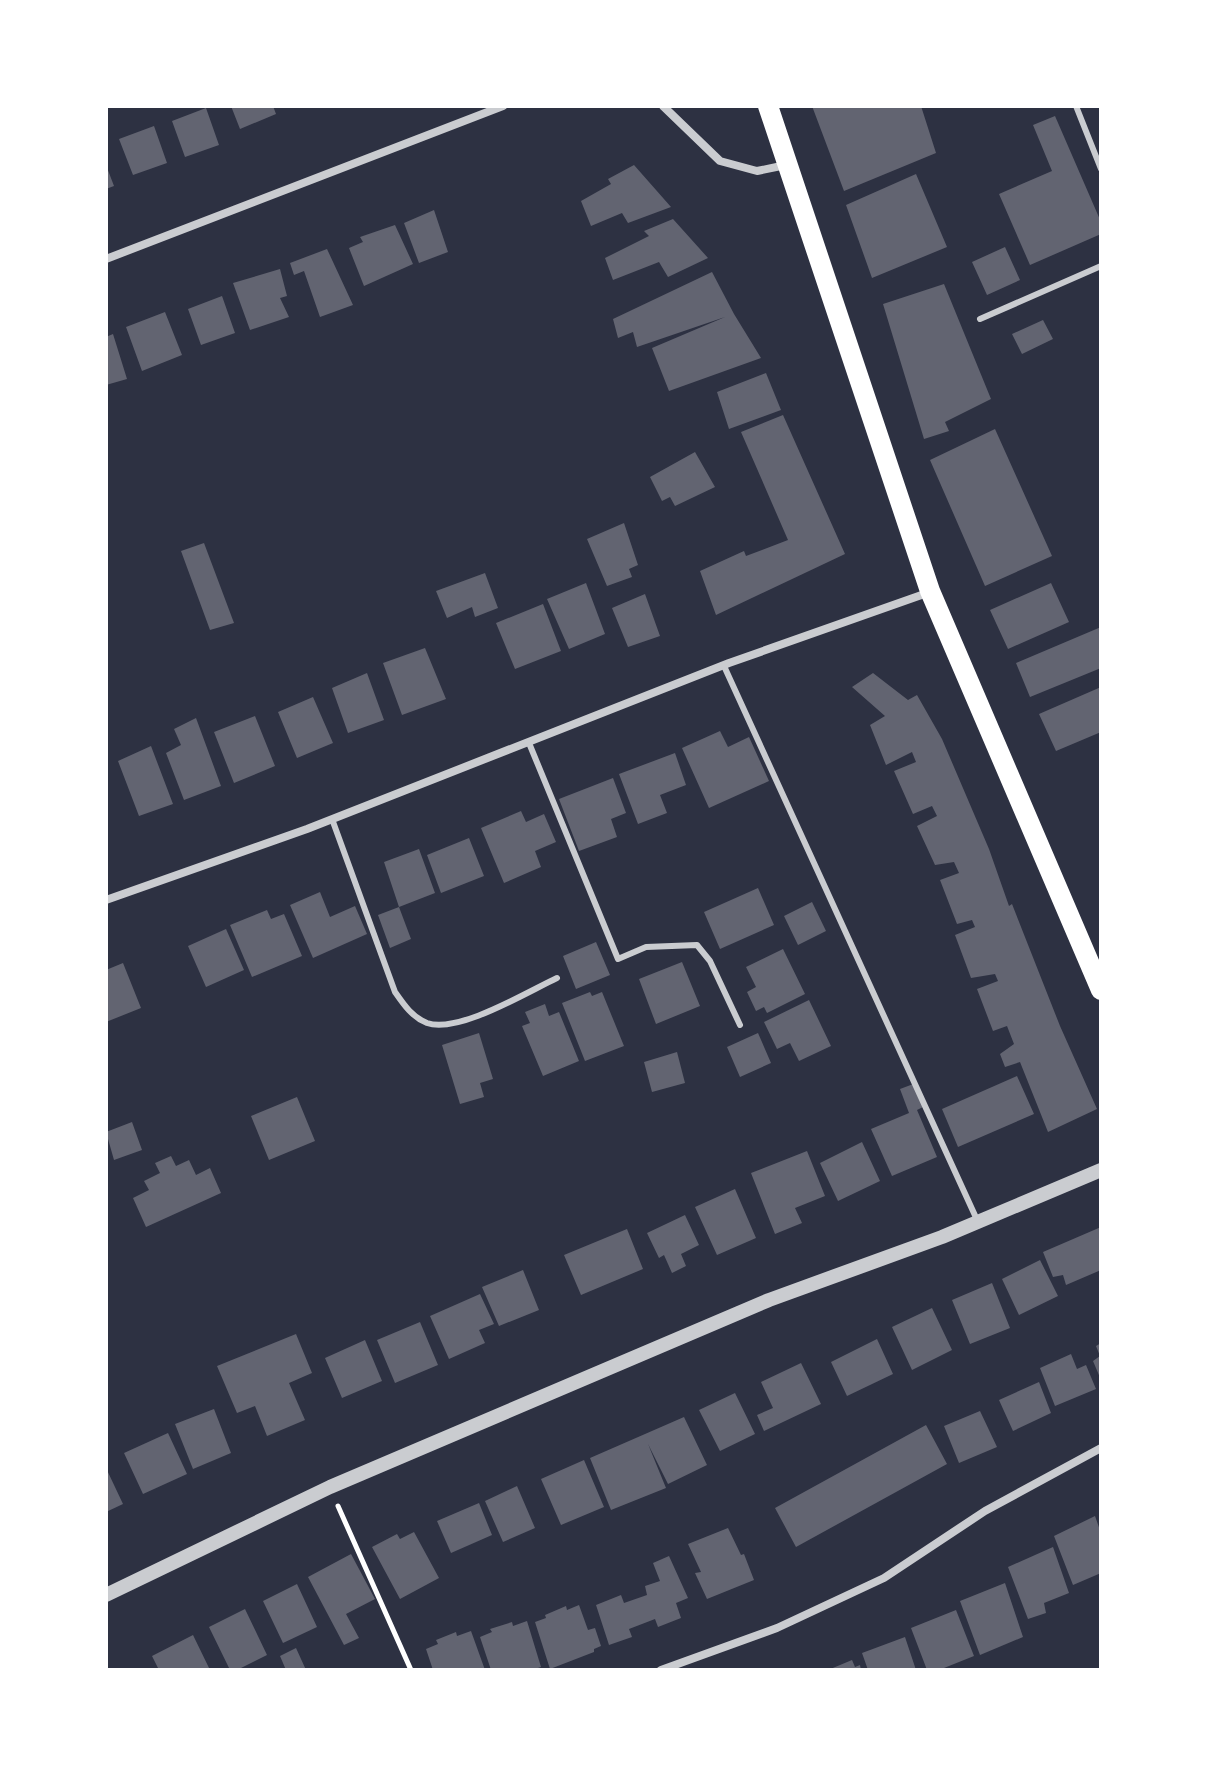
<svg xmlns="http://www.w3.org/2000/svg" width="1207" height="1776" font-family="Montserrat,sans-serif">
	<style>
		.building { fill: #626471 }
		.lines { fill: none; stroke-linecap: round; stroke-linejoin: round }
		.path { stroke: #fff; stroke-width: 5 }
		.service { stroke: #caccd0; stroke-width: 6 }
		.minor { stroke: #caccd0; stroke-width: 8 }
		.tertiary { stroke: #caccd0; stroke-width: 14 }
		.primary { stroke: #fff; stroke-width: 20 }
	</style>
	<rect width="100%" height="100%" fill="#2d3142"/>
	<path class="building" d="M231,106H273L276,114L240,129Z
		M812,106H921L936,153L844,191Z
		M206,108L219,145L185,157L172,121Z
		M1055,116L1101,222V234L1030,265L999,194L1052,171L1033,125Z
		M154,126L167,163L133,175L119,139Z
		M106,165L114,186L106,189Z
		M634,165L671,207L628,223L622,213L591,226L581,201L611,184L608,179Z
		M916,174L947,247L872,278L846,205Z
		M434,210L448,252L419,263L404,223Z
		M673,219L708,258L668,277L659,262L613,280L605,258L649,236L644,231Z
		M395,225L413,264L364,286L349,248L363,242L360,237Z
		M1005,247L1020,280L987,295L972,262Z
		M327,249L353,305L320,317L304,271L294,275L290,263Z
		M280,269L287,296L280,298L289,317L250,330L233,283Z
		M712,272L734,314L761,358L669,391L652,348L725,317L637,347L633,332L618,338L613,319Z
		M944,284L991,399L945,422L949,431L924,439L883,304Z
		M222,296L235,333L201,345L188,309Z
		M165,312L182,355L142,371L126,327Z
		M1043,320L1053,339L1022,354L1012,334Z
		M113,334L127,379L106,385V337Z
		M766,373L781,410L729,429L717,392Z
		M783,415L845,554L716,615L700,571L744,551L746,556L788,540L741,432Z
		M995,429L1052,556L985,586L930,460Z
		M695,452L715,487L675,506L670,497L662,501L650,477Z
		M624,523L638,565L629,569L632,577L607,586L587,539Z
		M204,543L234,623L210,630L181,551Z
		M485,573L498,608L475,617L472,607L447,618L436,591Z
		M586,583L605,634L569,649L547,599Z
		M1051,583L1069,622L1008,649L990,610Z
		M645,594L660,636L628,647L612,608Z
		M543,604L561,651L515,669L496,623Z
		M1101,627V668L1030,697L1016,663Z
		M425,648L446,699L402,715L383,663Z
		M367,673L384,720L348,733L332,688Z
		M873,673L908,700L917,695L942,739L989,849L1009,906L1012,904L1060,1026L1097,1109L1048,1132L1020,1062L1005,1067L1000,1054L1014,1044L1007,1026L993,1031L977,989L998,981L995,974L971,978L955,935L975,927L972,920L957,924L940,880L959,873L954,862L935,865L917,826L937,816L932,806L913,814L894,771L916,762L912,752L886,765L870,725L885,716L852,687Z
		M1101,687V732L1056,751L1039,714Z
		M313,697L333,743L297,758L278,712Z
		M255,716L275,766L234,783L214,732Z
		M196,718L221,786L184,800L166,753L181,745L174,729Z
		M720,731L728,747L749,737L769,781L709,808L682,748Z
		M151,746L173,804L139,816L118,761Z
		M675,753L686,785L660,795L667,813L638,824L619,774Z
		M613,778L626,813L611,819L617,837L579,851L559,799Z
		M521,811L526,822L544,814L556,842L535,851L541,867L504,883L481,828Z
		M469,838L484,876L441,893L427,855Z
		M419,849L435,893L399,907L384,862Z
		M758,888L774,925L720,949L704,912Z
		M320,892L330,917L355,906L367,934L313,958L290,905Z
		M812,902L826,931L798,945L784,916Z
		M399,907L411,939L390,948L378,915Z
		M267,910L271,919L284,914L302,956L252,977L230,925Z
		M226,929L244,970L206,987L188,946Z
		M596,942L610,975L576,989L563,956Z
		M783,949L805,994L767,1013L764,1007L756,1011L747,992L756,987L746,967Z
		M682,962L700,1006L656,1024L639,979Z
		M123,963L141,1008L106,1022V970Z
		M590,992L592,996L602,992L624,1046L585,1061L562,1003Z
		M809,1000L831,1046L799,1061L790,1043L777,1049L764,1022Z
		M545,1004L549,1016L559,1012L579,1061L543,1076L522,1026L530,1023L525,1012Z
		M479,1033L493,1079L480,1083L484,1097L460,1104L442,1045Z
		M758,1033L771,1063L740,1077L727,1047Z
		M677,1052L685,1083L652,1092L644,1062Z
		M1017,1076L1034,1114L958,1147L942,1109Z
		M916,1083L925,1106L917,1110L937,1157L892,1176L871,1129L909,1113L900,1089Z
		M297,1097L315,1141L269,1160L251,1116Z
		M132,1122L142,1150L114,1160L106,1132Z
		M862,1142L880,1181L838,1201L820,1163Z
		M807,1151L825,1196L795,1208L802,1223L775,1234L751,1173Z
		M171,1156L176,1166L189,1160L196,1175L210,1168L221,1193L146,1227L133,1198L149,1190L144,1181L160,1173L155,1163Z
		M735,1189L756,1238L717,1255L695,1207Z
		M685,1215L699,1245L681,1254L686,1266L672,1273L664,1255L659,1258L647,1233Z
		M1101,1227V1270L1066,1285L1063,1275L1053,1277L1043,1252Z
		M627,1229L643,1269L581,1295L564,1255Z
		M1040,1260L1058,1296L1019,1315L1002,1279Z
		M523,1270L539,1310L499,1326L482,1287Z
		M992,1283L1010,1328L970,1344L952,1300Z
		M480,1294L494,1324L479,1330L485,1343L449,1359L430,1316Z
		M932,1308L952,1350L912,1370L892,1327Z
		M420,1322L438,1365L395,1383L377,1340Z
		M296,1334L312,1373L289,1383L305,1420L267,1436L255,1406L237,1413L217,1366Z
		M877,1339L893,1374L847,1396L831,1362Z
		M365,1340L382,1381L342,1398L325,1358Z
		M1101,1343V1380L1093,1361L1100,1356L1096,1346Z
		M1071,1354L1077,1369L1086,1365L1096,1389L1055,1406L1040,1368Z
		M801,1363L821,1404L764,1431L757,1415L773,1408L761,1382Z
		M1039,1382L1051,1413L1013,1431L999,1400Z
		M735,1393L755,1434L720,1451L699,1410Z
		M214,1409L231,1453L193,1469L175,1424Z
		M980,1411L997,1447L959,1463L944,1426Z
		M684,1417L707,1465L668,1484L648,1444L666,1488L611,1510L590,1458Z
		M926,1425L947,1464L796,1547L775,1508Z
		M168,1433L187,1474L143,1494L124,1453Z
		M584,1460L604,1507L561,1525L541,1479Z
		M106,1468L123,1504L106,1512Z
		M517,1486L535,1528L503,1542L485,1501Z
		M479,1503L492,1535L451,1553L437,1521Z
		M1095,1516L1101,1533V1573L1073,1585L1054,1536Z
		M728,1528L741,1555L744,1554L754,1580L707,1599L695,1573L701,1572L688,1544Z
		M414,1532L439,1578L400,1599L372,1547L397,1534L400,1539Z
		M1053,1547L1069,1593L1044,1603L1046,1613L1028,1619L1008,1567Z
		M351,1554L375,1599L346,1614L359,1638L344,1645L308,1577Z
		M669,1556L688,1598L676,1603L681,1618L658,1627L655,1619L629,1629L632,1637L609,1645L596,1605L621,1595L624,1603L647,1595L645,1586L660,1581L653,1563Z
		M1005,1583L1023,1637L980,1655L960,1601Z
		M297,1584L317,1627L283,1643L263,1601Z
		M579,1605L588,1630L595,1628L601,1646L594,1649V1652L550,1669L535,1622L546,1618L545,1615L566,1606L567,1610Z
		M245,1609L267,1655L237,1670H230L209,1627Z
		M956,1610L974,1656L939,1670H927L911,1628Z
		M527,1621L541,1667L532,1670H491L480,1637L492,1632L490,1629L512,1622L513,1626Z
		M471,1631L485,1670H433L426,1649L438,1644L436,1640L456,1632L457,1636Z
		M193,1635L210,1670H159L152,1656Z
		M905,1637L916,1670H868L862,1653Z
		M296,1648L306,1670H286L280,1656Z
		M852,1660L855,1667L860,1665L861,1670H828Z"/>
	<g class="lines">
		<path class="path" d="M338,1506L411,1670"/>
		<path class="service" d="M1076,106L1101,169
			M980,319L1101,266
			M724,666L978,1222
			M529,743L618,959L646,947L697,945L710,961L740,1025
			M332,819L395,992C404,1005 412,1017 427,1023C458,1034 527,992 557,978"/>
		<path class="minor" d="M663,106L720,161L757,171L786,165
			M106,259L503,106
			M106,900L307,829L729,663L930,592
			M661,1670L777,1628L884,1578L985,1511L1101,1448"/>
		<path class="tertiary" d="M106,1595L330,1487L769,1300L942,1237L1101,1170"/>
		<path class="primary" d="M768,106L930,591L1101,990"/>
	</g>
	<rect width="1207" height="1776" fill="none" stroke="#ffffff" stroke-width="216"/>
</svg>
